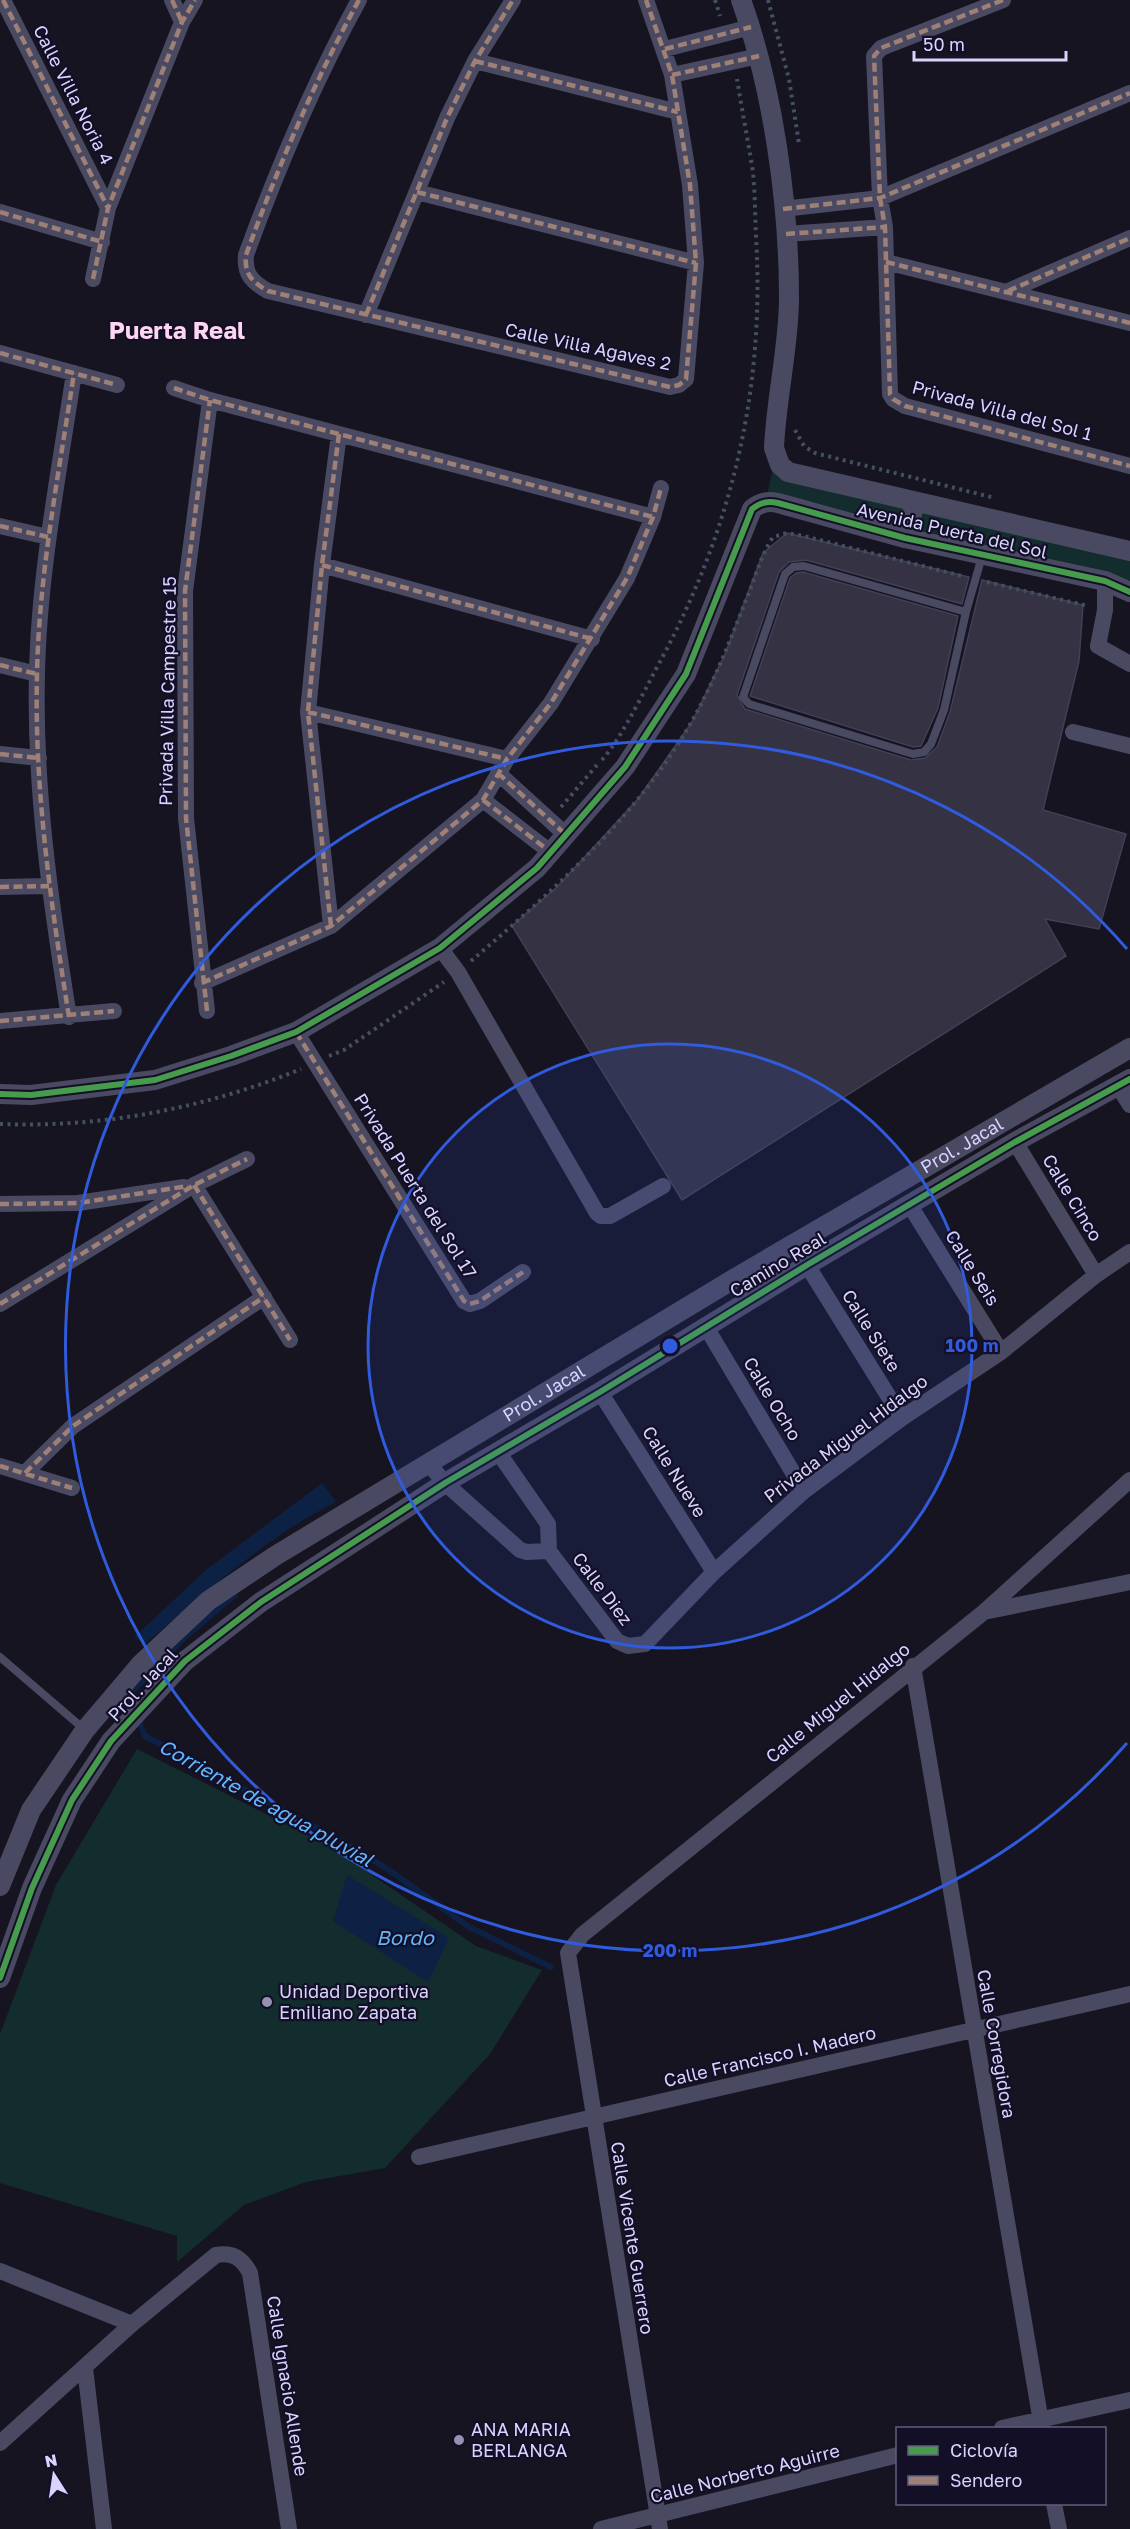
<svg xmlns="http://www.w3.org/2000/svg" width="1130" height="2529" font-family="'Golos Text',sans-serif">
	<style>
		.green { fill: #132c2d }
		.water { fill: #0d2144 }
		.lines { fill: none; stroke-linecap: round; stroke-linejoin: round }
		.stream { stroke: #0d2144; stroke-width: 6 }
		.building { fill: #343243; stroke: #433f54; stroke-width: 1.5 }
		.path { stroke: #44505f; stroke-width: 4; stroke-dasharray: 3 4.5; stroke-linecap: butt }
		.service { stroke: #4a4962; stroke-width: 8 }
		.minor { stroke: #4a4962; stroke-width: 16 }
		.tertiary { stroke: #4a4962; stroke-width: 20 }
		.quiet { stroke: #9e8076; stroke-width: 4.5; stroke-dasharray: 9 4.5; stroke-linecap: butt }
		.cycleway-casing { stroke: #130f26; stroke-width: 10 }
		.cycleway { stroke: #469c4c; stroke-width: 6 }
		.ring { fill: none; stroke: #305bdc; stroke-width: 3 }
		.poi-dot { fill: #9591b1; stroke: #130f26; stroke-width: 2 }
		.labels { text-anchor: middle; stroke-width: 4.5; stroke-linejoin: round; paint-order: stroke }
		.street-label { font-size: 18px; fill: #d9d4ff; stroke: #130f26 }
		.poi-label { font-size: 18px; fill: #d9d4ff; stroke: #130f26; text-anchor: start }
		.water-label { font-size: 20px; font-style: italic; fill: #62b6ff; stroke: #130f26 }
		.district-label { font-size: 24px; font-weight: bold; fill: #ffd6f0; stroke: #130f26 }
		.centre { fill: #305bdc; stroke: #130f26; stroke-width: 3 }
		.ring-label { font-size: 18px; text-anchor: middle; font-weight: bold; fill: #305bdc; stroke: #130f26; stroke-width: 4.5; stroke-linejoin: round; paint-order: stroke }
	</style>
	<rect width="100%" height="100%" fill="#161421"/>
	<path class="green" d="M776,458L915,503L1130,551V592L765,502Z
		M137,1749L331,1847L476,1946L542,1970L490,2054L385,2168L306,2182L244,2205L177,2262V2236L0,2183V2034L56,1885Z"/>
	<path class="water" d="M322,1483L336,1502C266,1537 205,1593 145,1644L134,1637L207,1569Z
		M347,1875L449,1938L428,1982L333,1921Z"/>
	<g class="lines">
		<path class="stream" d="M235,1595L186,1636L129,1695L145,1736L348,1845L389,1870L469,1927L551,1967"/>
	</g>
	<path class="building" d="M787,533L969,577L962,604L806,560L789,562L779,572L737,695L745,709L911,760L925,758L937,747L950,712L982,580L1083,605L1079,661L1043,810L1126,834L1099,929L1045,919L1066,956L682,1200L512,926L557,887L638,799L692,722L725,654L763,553Z
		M803,572L958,616L938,708L921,746L913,747L750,696L790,578L796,573Z"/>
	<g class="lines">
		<path class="path" d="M715,0L720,16
			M768,0L789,79L799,144
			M795,430L804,446L815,453L995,498
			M987,582L1088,606
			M602,760C623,736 646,687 662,658C733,525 765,387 756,236C755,215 755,193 753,172C748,141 742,110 737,79
			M561,807L597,765
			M471,961C553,891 638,816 692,721C714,682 730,641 746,600C755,579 760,557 773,537L787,533L804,536L962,576
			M329,1056L344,1050L444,982
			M0,1124C103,1128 206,1108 301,1069"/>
		<path class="service" d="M966,612L804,566L793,567L785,574L743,697L749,704L913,754L924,752L931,744L944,710L966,612L983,553
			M0,1657L85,1730"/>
		<path class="minor" d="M3,0L108,208
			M172,0L182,22
			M359,0C314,82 278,167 246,255C244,274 252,282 268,291L670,387L679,385L686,379L696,263L690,185L672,75L646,0
			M1003,0L881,48L874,56L880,198L885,227L890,394L893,399L905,406L1130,466
			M665,49L751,27
			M475,61L678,112
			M672,75L759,56
			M417,192L696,263
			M783,209L880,198L1130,93
			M0,212L102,242
			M786,234L885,227
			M886,262L1130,323
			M93,279L108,208L182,22L195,0
			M1008,291L1130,238
			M366,315L447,118L475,61L513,0
			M0,353L117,385
			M174,388L210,400L653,517
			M0,526L48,537
			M322,565L592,639
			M1105,581V610L1098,646L1130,664
			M0,665L37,674
			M308,712L507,759
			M1073,732L1130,746
			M0,754L39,758
			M498,773L565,834
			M483,800L549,851
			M0,887L49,886
			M331,926L308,712L322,565L339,434
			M440,948L458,972L597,1213L601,1216H610L663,1186
			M202,983L331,926L483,800L507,759L551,703L627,578L653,517L661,488
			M207,1011L186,818L185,591L210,400
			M69,1017C51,904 34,789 37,674C39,573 59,473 74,373
			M0,1021L114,1011
			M296,1032L464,1301L470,1304L480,1301L523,1272
			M1117,1084L1130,1105
			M1015,1142L1096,1275
			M194,1185L290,1340
			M0,1204L78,1203L184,1187
			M909,1204L1001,1352
			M807,1265L902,1418
			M0,1304L194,1185L247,1159
			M706,1327L804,1491
			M600,1392L714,1572
			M498,1452L548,1524L549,1551L617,1641L628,1646L645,1644L714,1572L804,1491L902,1418L1001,1352L1096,1275L1130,1252
			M428,1463L445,1483L520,1550L527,1552L549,1551
			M0,1466L72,1488
			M25,1473L73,1426L264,1297
			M984,1612L1130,1582
			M913,1666L1042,2428
			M419,2157L1130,1994
			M0,2271L132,2324
			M85,2368L104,2529
			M1002,2428L1130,2400
			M0,2443L132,2324L216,2255C233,2252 242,2258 250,2273L289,2529
			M1054,2504L1059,2529
			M601,2529L898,2455
			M660,2529L568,1953L582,1935L984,1612L1130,1480"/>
		<g class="tertiary">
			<path d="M741,0C773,88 789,204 789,298C789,346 776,399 774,448L780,465L788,472L1130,551"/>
			<path d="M905,538L915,503"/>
			<path d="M0,1094L31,1095L155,1080L231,1056L296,1032L440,948L537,868L625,767L686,674L752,509C761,502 768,501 778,503L905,538L1105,581L1130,592"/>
			<path id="s1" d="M0,1886L31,1810L85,1730L141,1664L208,1601L275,1556L737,1277L1130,1048"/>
			<path d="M0,1978L32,1888L72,1800L111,1741L185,1661L261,1602L445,1483L600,1392L807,1265L1015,1142L1130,1079"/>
		</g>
		<path class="quiet" d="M3,0L108,208
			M172,0L182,22
			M359,0C314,82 278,167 246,255C244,274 252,282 268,291L670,387L679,385L686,379L696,263L690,185L672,75L646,0
			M1003,0L881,48L874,56L880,198L885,227L890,394L893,399L905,406L1130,466
			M665,49L751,27
			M475,61L678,112
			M672,75L759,56
			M417,192L696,263
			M783,209L880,198L1130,93
			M0,212L102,242
			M786,234L885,227
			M886,262L1130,323
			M93,279L108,208L182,22L195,0
			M1008,291L1130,238
			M366,315L447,118L475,61L513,0
			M0,353L117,385
			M174,388L210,400L653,517
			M0,526L48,537
			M322,565L592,639
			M0,665L37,674
			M308,712L507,759
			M0,754L39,758
			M498,773L565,834
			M483,800L549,851
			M0,887L49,886
			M331,926L308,712L322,565L339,434
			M202,983L331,926L483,800L507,759L551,703L627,578L653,517L661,488
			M207,1011L186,818L185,591L210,400
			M69,1017C51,904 34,789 37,674C39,573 59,473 74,373
			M0,1021L114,1011
			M296,1032L464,1301L470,1304L480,1301L523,1272
			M194,1185L290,1340
			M0,1204L78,1203L188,1186
			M0,1304L194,1185L247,1159
			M0,1466L72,1488
			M25,1473L73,1426L264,1297"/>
		<g class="cycleway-casing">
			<path id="cycleway" d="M0,1094L31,1095L155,1080L231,1056L296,1032L440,948L537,868L625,767L686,674L752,509C761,502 768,501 778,503L905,538L1105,581L1130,592
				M0,1978L32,1888L72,1800L111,1741L185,1661L261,1602L445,1483L600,1392L807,1265L1015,1142L1130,1079"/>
		</g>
		<use href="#cycleway" class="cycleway"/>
	</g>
	<circle cx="670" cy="1346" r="302" fill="#305bdc" fill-opacity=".12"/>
	<g class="ring">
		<circle cx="670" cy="1346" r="302"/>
		<path d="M1127 1743A605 605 0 1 1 1127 949"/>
	</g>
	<g class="poi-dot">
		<circle cx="267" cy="2002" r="6"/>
		<circle cx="459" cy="2440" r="6"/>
	</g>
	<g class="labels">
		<g class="street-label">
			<text transform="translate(73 95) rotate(63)" y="6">Calle Villa Noria 4</text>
			<text transform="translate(588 347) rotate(12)" y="6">Calle Villa Agaves 2</text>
			<text transform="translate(1002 411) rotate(15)" y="6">Privada Villa del Sol 1</text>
			<text transform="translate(952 531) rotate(13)" y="6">Avenida Puerta del Sol</text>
			<text transform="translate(168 691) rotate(-89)" y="6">Privada Villa Campestre 15</text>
			<text dy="6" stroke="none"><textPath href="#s1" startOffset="1238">Prol. Jacal</textPath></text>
			<text transform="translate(415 1186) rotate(58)" y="6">Privada Puerta del Sol 17</text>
			<text transform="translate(1072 1198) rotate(59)" y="6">Calle Cinco</text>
			<text transform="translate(778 1265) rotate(-31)" y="6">Camino Real</text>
			<text transform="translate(972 1268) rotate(58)" y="6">Calle Seis</text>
			<text transform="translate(871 1331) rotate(58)" y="6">Calle Siete</text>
			<text dy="6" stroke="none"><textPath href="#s1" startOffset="752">Prol. Jacal</textPath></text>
			<text transform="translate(772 1399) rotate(59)" y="6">Calle Ocho</text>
			<text transform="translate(846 1439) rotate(-37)" y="6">Privada Miguel Hidalgo</text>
			<text transform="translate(674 1472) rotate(58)" y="6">Calle Nueve</text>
			<text transform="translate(602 1589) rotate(53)" y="6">Calle Diez</text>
			<text transform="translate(143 1685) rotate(-47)" y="6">Prol. Jacal</text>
			<text transform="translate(838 1703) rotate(-39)" y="6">Calle Miguel Hidalgo</text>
			<text transform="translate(996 2044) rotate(80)" y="6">Calle Corregidora</text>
			<text transform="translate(770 2057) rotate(-13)" y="6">Calle Francisco I. Madero</text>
			<text transform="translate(632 2238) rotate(81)" y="6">Calle Vicente Guerrero</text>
			<text transform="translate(287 2386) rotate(81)" y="6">Calle Ignacio Allende</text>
			<text transform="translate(745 2474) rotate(-14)" y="6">Calle Norberto Aguirre</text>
		</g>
		<g class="poi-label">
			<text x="279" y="1998">Unidad Deportiva<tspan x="279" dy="21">Emiliano Zapata</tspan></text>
			<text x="471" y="2436">ANA MARIA<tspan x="471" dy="21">BERLANGA</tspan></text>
		</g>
		<g class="water-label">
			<text transform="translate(266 1803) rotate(29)" y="7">Corriente de agua pluvial</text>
			<text x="405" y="1945">Bordo</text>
		</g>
		<g class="district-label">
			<text x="177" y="339">Puerta Real</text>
		</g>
	</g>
	<circle cx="670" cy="1346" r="9" class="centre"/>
	<g class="ring-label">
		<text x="972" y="1352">100 m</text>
		<text x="670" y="1957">200 m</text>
	</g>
	<rect x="896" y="2427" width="210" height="78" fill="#130f26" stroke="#625e7d" stroke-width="1.5"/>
	<rect x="908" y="2446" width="30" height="9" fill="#469c4c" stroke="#625e7d" stroke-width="1.5"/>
	<text x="950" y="2457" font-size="18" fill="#d9d4ff">Ciclovía</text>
	<rect x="908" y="2476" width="30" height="9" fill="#9e8076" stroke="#625e7d" stroke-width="1.5"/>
	<text x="950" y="2487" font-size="18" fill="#d9d4ff">Sendero</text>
	<g transform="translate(54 2475) rotate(348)" stroke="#130f26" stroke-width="4.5" paint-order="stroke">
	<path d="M0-4.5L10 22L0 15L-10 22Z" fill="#d9d4ff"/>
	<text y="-9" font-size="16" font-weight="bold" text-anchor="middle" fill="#d9d4ff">N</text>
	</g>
	<path d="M914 51v9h152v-9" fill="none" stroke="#d9d4ff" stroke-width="3"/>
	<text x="923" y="51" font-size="18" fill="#d9d4ff" stroke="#130f26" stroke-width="4.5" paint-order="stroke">50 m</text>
</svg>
